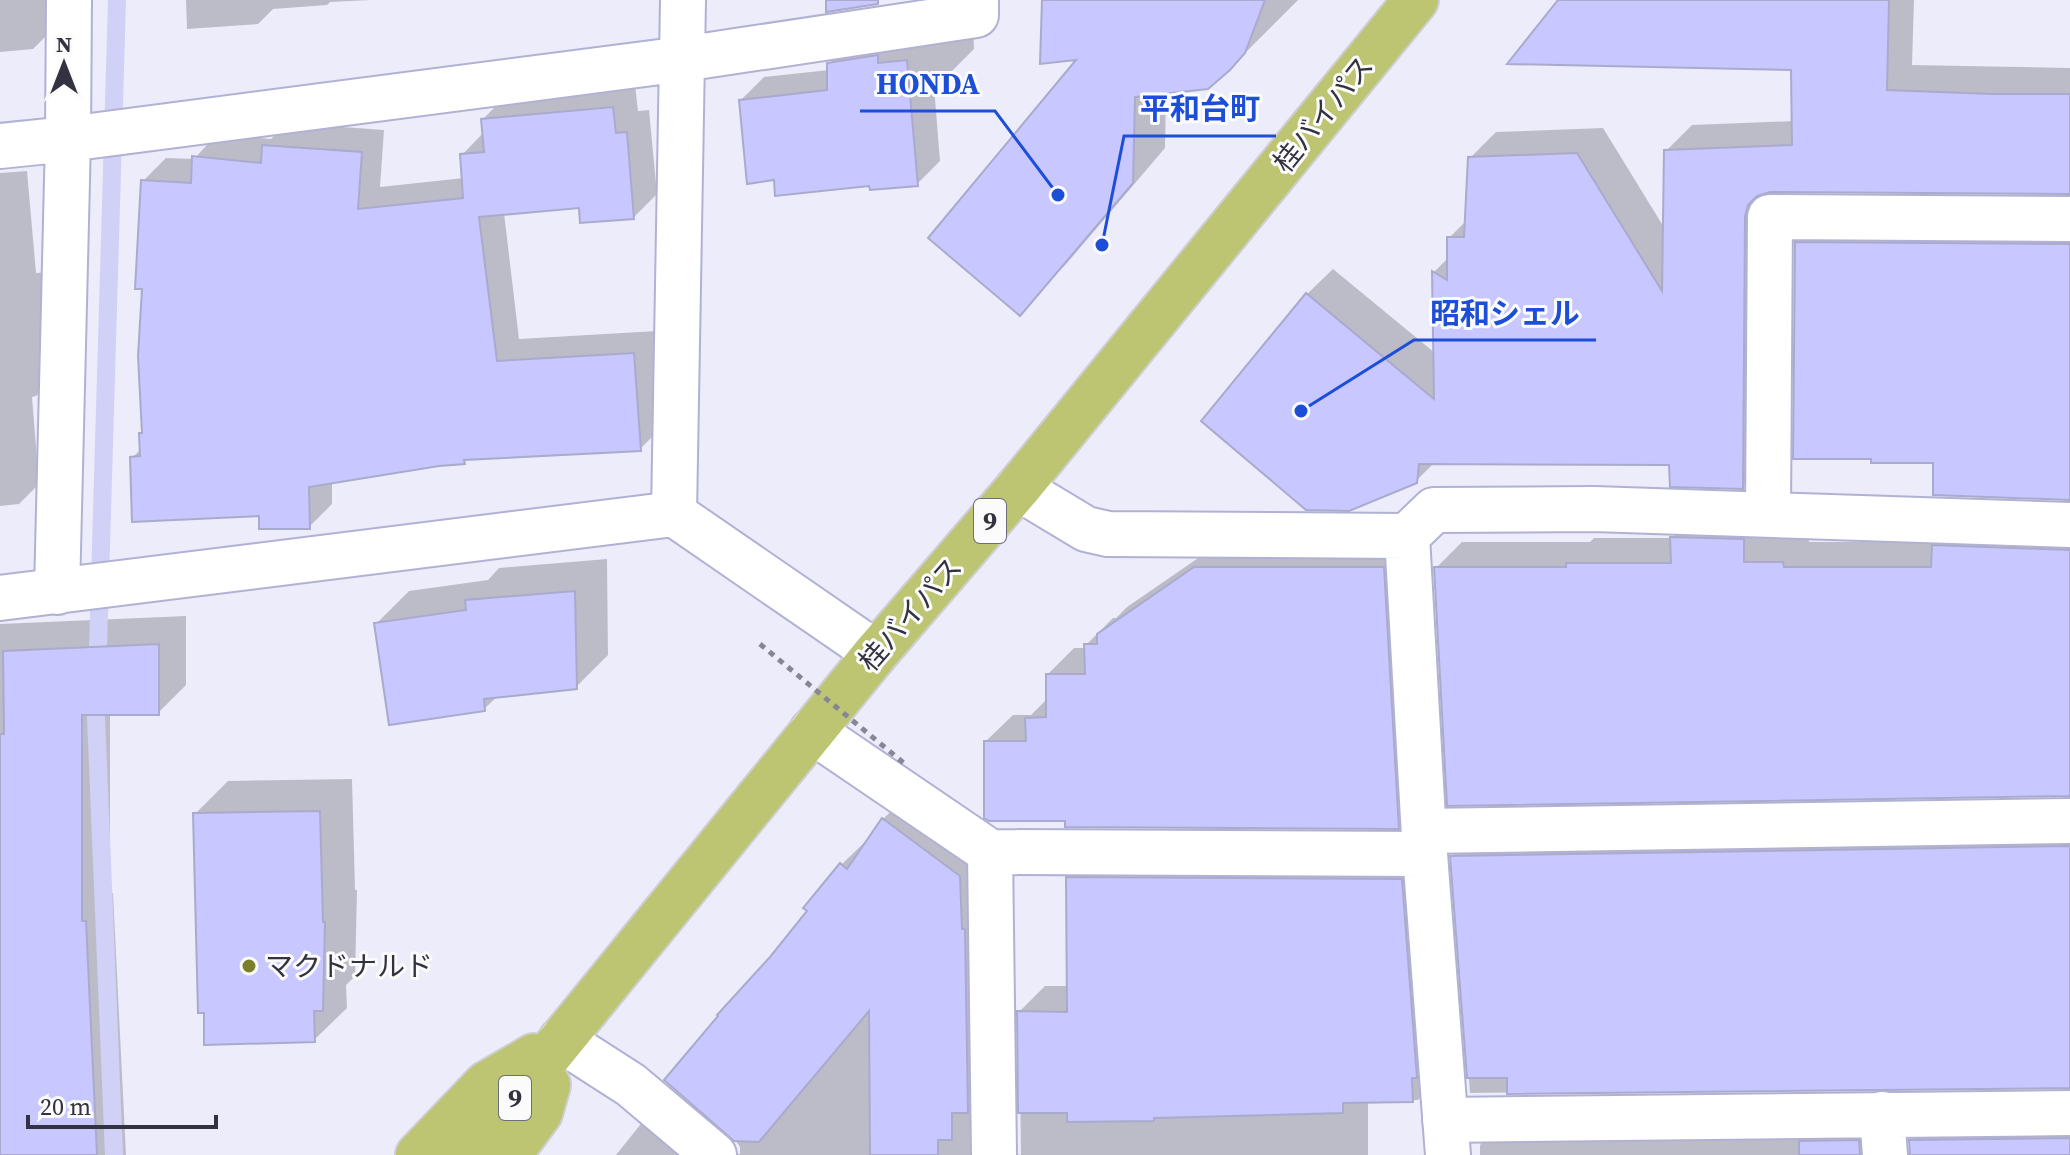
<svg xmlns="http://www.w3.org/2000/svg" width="2070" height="1155" font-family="'Source Serif 4','Noto Sans JP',serif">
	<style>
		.shadow { fill: #0003 }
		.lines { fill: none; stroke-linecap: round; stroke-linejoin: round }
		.stream { stroke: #d1d0f6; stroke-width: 18 }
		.building { fill: #c8c7ff; stroke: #aaaacd; stroke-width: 2 }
		.minor-casing { stroke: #b1b1d4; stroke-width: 48 }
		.highway-casing { stroke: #ceced1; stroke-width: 48 }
		.minor { stroke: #fff; stroke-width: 44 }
		.highway { stroke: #bdc572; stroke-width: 44 }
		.path-bridge { stroke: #868695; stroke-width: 5; stroke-dasharray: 6 6; stroke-linecap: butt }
		.poi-dot { fill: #797f2a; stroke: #fbfbfb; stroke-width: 3 }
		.labels { text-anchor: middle; stroke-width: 6; stroke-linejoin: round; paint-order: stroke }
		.shield { fill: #fbfbfb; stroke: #6e6e78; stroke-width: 2 }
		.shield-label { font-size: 26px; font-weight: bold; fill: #323240 }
		.street-label { font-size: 28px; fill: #323240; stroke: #fbfbfb }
		.poi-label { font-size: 28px; fill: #323240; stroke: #fbfbfb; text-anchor: start }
		.leader { fill: none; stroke: #1d4ed8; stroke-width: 3 }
		.callout-dot { fill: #1d4ed8; stroke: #fbfbfb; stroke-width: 3 }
		.callout-label { font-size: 30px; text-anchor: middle; font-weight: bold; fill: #1d4ed8; stroke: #fbfbfb; stroke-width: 6; stroke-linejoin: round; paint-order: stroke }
	</style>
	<rect width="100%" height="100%" fill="#ececfb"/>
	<path class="shadow" d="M0,0H55L57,25L33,49L0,52Z
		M186,0H371L330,2L327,5L273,9L258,24L187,29Z
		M1044,0H1298L1229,69L1166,92L1165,148L1067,263L1037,293L1080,58Z
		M1561,0H1914L1912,65L2070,68V192L1770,190L1768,461L1742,487L1671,463L1435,462L1416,481L1307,294L1333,269L1435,353L1434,272L1449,257V238L1467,220L1470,158L1496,132L1603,128L1665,229L1666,151L1692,125L1794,121L1793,68Z
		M973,22L974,49L951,72L933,74L940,161L917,184H871L776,178L741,100L764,77L829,70V64L852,40Z
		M635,85L638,111L649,110L657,194L634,217L581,205L504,213L519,339L657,331L663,426L640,449L468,458L464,462L332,482V504L309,527L261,514L132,458L142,448L141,434L144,430L143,181L166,158L194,159L217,134L271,139L287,123L384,130L380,187L464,178L462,155L484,132L483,119L506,96Z
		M27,171L36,273L49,272L56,376L36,396L32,397L39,484L19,504L0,506V173Z
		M1823,217L2070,219V498L1935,461L1797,243Z
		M1698,512L1808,537L1809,542H1938L2070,524V794L1436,568L1462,542H1590L1594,538H1672Z
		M1223,541H1410L1425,800L1398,827L1067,819L986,741L1013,715H1031L1048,698V674L1074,648H1086V645L1113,618H1116L1127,607Z
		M607,559L608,655L576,687L499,695L484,709L376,624L409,591L488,580L499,568Z
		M186,616V685L158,713H110V893H113L126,1155H2L0,1117V624Z
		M352,779L355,890H357L355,976L346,985L347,1008L314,1040L195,814L228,781Z
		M909,794L985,850L1009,1152L1021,1155H616L640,1125L666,1100L724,1149L735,1154H740V1147L732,1135L771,958L810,911L806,908L842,864L868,839L869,840L883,819Z
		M2070,821V1086L1470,1093L1452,856L1478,831Z
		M1094,852L1427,854L1444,1074L1418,1100L1368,1101V1155H1021L1019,1012L1045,986H1069L1068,878Z
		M2070,1113V1155H1480V1145L1506,1120L1884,1115L1901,1153L1912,1155L1911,1141L1937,1115Z"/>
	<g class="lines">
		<path class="stream" d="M114,1155L96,717L117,0"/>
	</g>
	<path class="building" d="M826,0H878V4L826,12Z
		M1042,0H1265L1245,53L1230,70L1208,89L1135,97L1133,183L1020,316L928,238L1076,60L1040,64Z
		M1558,0H1889L1887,90L1992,94H2070V194L1770,192L1757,196L1748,205L1745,217L1743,489L1670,487L1669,465L1419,464L1417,483L1349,511L1306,510L1201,421L1306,293L1434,399L1432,271L1447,280V237H1464L1468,157L1577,153L1662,291L1664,150L1792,145L1791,70L1507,64Z
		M878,55V63L907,60L918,186L870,190L869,186L775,196L774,180L747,184L739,100L827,90V63Z
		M613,107L616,133L627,132L634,219L580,223L579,208L479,217L497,361L634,353L641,451L464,460L465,464L439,466L309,487L310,529H259V516L132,522L130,457L140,456L139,433H142L138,356L142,289H135L141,180L191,183L192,156L261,163L262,145L362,152L358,209L463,198L460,154L484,152L481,119Z
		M1795,242L2070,244V500L1933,495V463H1871V459H1793Z
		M1670,537L1744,539V562H1783L1784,567H1931L1932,545L2070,550V796L1447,806L1434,567H1566V563H1671Z
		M1194,567H1384L1399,829L1065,827V821H989L984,818V741H1026L1025,718L1046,717V674H1085L1084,644H1097V634Z
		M575,591L577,689L484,699L485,711L389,725L374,623L466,610L465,600Z
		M159,644V715H82V921H86L97,1155H0V734H4L3,651Z
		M320,811L323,922H325L323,1011H314L315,1042L204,1045V1013H198L193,813Z
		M882,818L960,876L962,929H965L968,1113H952V1140H938V1155H870L869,1011L759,1142L734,1141L664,1080L718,1016L717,1015L770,957L807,911L803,908L840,863L847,869Z
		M2070,846V1088L1507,1094V1078H1467L1450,856Z
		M1066,877L1402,879L1417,1078H1412L1413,1102L1343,1103V1113L1154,1118V1121L1067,1122V1113H1018L1017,1011L1067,1012Z
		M2070,1138V1155H1910L1909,1140Z
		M1859,1140L1860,1155H1799V1141Z"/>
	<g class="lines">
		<g class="minor-casing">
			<path id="minor" d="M0,146L68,139L683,59L976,15V0
				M1018,488L1086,529L1108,534L1407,536L1434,510L1594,509L2070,525
				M674,514L683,0
				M1768,514L1770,217L2070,219
				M1407,536L1425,854L1448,1155
				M57,592L68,139L69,0
				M0,598L674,514L876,653
				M812,731L990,852
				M1424,831L2070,821
				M561,1040L631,1085L714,1155
				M1882,1114L1885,1155
				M1445,1120L2070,1113
				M994,1155L990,852L1425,854"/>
		</g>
		<g class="highway-casing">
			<path id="highway" d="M418,1155L486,1084L534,1056
				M468,1155L876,653L1018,488L1416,0
				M509,1155L540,1113L548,1085"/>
		</g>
		<use href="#minor" class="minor"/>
		<use href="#highway" class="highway"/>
		<path class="path-bridge" d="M760,644L905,764"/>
	</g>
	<circle class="poi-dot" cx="249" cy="966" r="8"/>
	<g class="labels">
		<g class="shield">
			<rect x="974" y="499" width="32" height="44" rx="6"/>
			<rect x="499" y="1076" width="32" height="44" rx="6"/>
		</g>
		<g class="shield-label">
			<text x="990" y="530">9</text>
			<text x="515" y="1107">9</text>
		</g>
		<g class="street-label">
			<text transform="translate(1323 114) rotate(-51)" y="10">桂バイパス</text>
			<text transform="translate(910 614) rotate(-49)" y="10">桂バイパス</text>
		</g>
		<g class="poi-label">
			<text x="265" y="976">マクドナルド</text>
		</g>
	</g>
	<path class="leader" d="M1058 195L995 111H860M1102 245L1124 136H1276M1301 411L1414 340H1596"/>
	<g class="callout-dot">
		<circle cx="1058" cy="195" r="8"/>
		<circle cx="1102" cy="245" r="8"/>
		<circle cx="1301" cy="411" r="8"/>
	</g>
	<g class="callout-label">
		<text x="928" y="94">HONDA</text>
		<text x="1200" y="119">平和台町</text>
		<text x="1505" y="324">昭和シェル</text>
	</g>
	<g transform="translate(64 64)" stroke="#fbfbfb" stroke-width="6" paint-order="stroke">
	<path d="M0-6L14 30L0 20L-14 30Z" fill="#323240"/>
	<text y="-12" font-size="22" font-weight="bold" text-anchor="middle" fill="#323240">N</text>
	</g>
	<path d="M28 1115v12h188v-12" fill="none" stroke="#323240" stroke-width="4"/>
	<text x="40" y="1115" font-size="24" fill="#323240" stroke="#fbfbfb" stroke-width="6" paint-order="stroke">20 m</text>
</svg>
